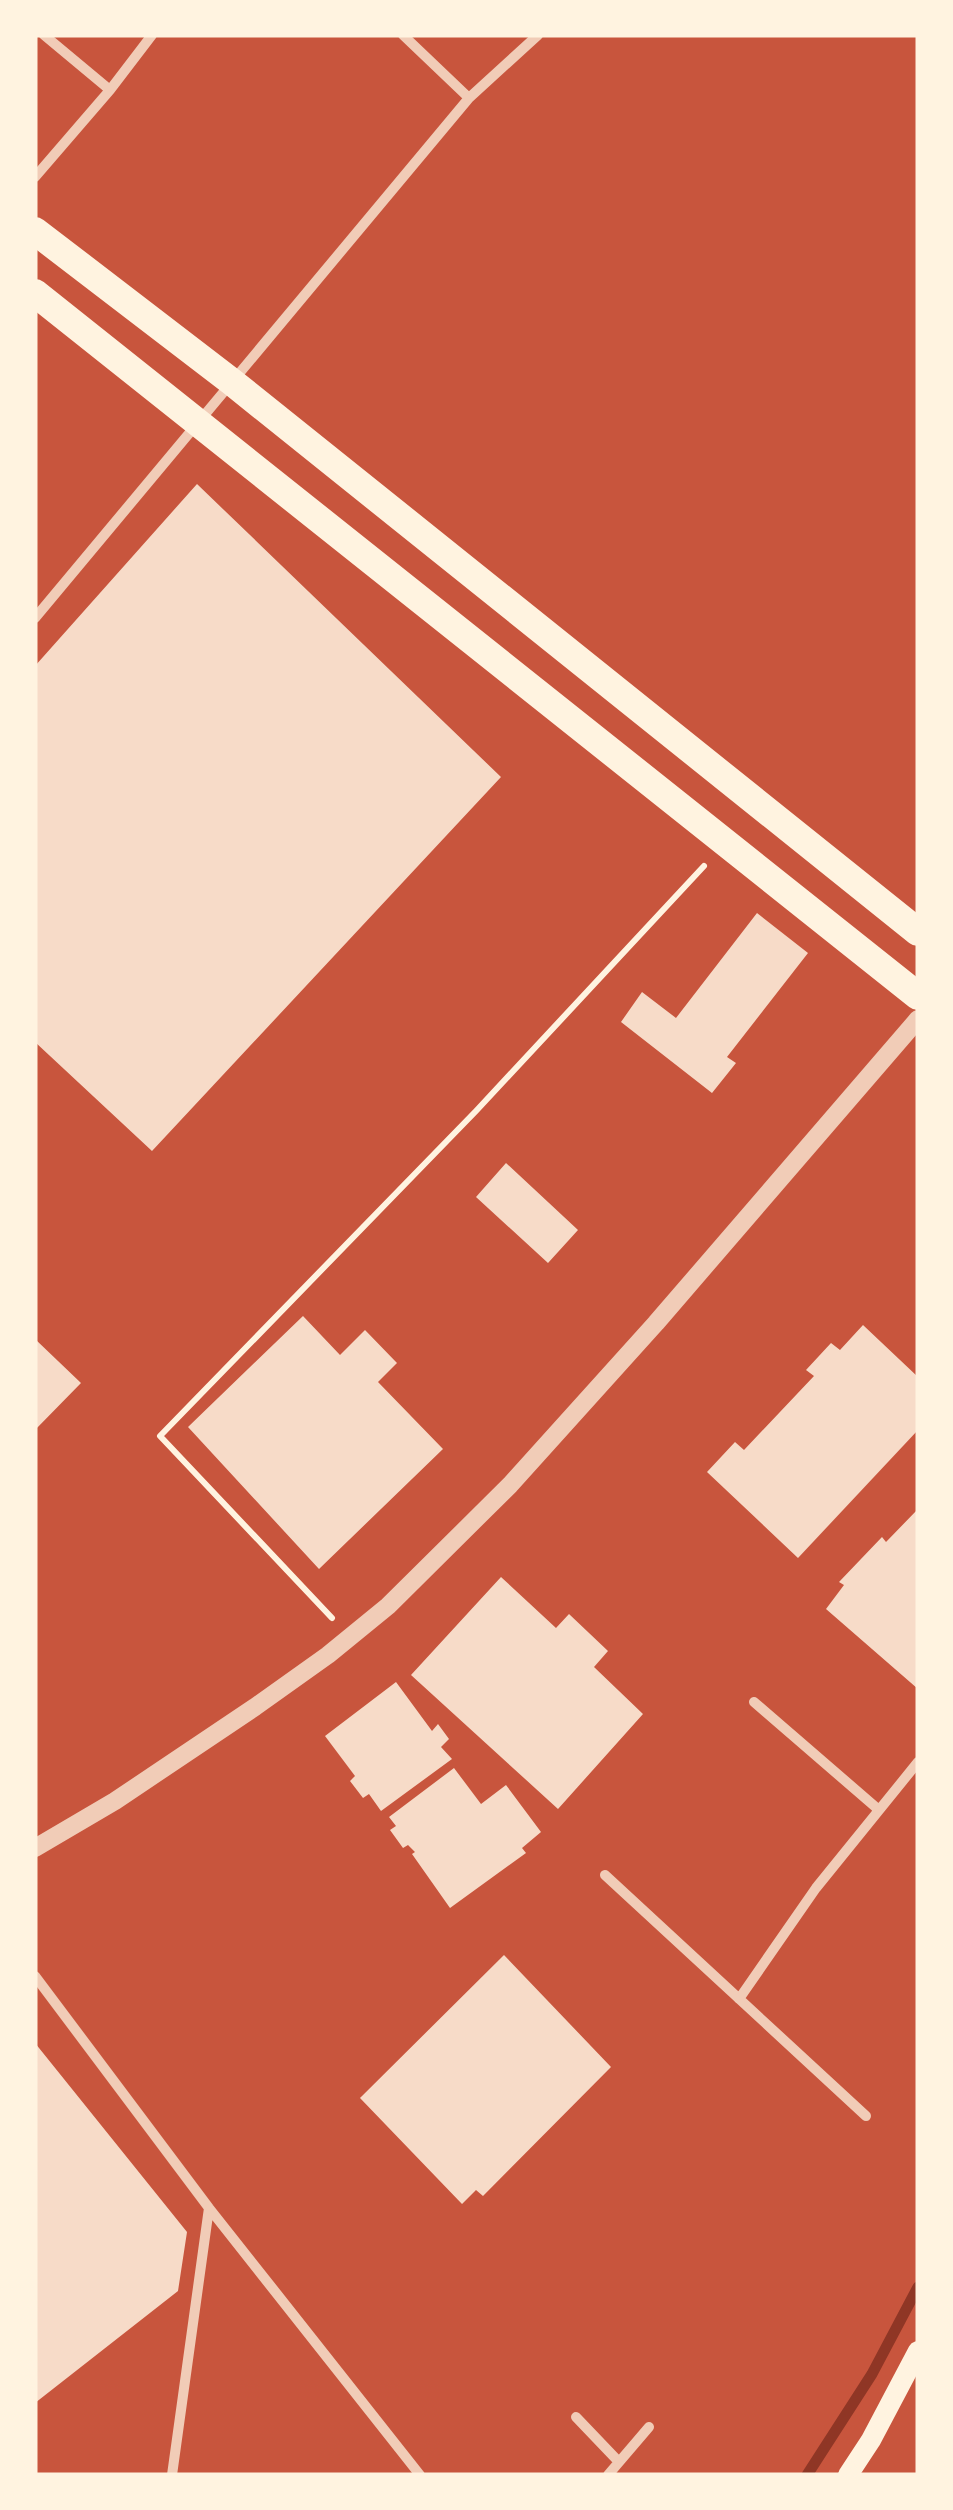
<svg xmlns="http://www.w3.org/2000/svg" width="953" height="2510" font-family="Raleway,sans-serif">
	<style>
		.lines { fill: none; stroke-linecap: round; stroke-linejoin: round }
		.stream { stroke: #8f3625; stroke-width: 11 }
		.building { fill: #f7dbc8 }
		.path { stroke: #fff3e0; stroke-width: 6 }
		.minor { stroke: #f1ccb7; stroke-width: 10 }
		.tertiary { stroke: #f1ccb7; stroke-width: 18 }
		.secondary { stroke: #fff3e0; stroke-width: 20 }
		.trunk { stroke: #fff3e0; stroke-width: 28 }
	</style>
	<rect width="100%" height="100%" fill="#c8553d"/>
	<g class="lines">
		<path class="stream" d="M807,2475L872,2374L918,2287"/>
	</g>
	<path class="building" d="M197,484L501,777L152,1151L35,1042V666Z
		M757,913L808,953L727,1057L736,1063L712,1093L621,1022L642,992L676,1018Z
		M506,1163L578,1230L548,1263L476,1197Z
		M303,1316L340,1355L365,1330L397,1363L378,1382L443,1449L319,1569L188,1427Z
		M863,1325L918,1377V1430L798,1558L707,1472L735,1442L744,1450L814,1376L806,1370L831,1343L840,1350Z
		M35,1339L81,1383L35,1430Z
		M918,1509V1689L826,1609L844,1585L839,1582L882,1537L886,1542Z
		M501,1577L556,1628L569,1614L608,1651L594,1667L643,1714L558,1809L411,1675Z
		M396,1682L432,1731L438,1724L449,1739L441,1747L452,1759L381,1811L369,1794L363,1798L350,1781L355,1776L325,1736Z
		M454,1768L481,1804L506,1785L541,1832L522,1848L526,1853L450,1908L412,1854L415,1852L408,1845L403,1848L390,1830L396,1826L389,1817Z
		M504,1955L611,2067L483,2196L476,2190L462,2204L360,2098Z
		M35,2043L187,2232L178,2291L35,2403Z"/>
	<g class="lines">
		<path class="path" d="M332,1618L160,1436L476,1111L704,866"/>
		<path class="minor" d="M44,35L110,90
			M403,35L469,98
			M35,177L110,90L152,35
			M35,618L469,98L538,35
			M754,1702L879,1810
			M605,1875L866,2116
			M35,1976L209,2208L420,2475
			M739,1999L816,1888L918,1762
			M576,2417L619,2462
			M172,2475L209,2208
			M608,2475L649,2427"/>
		<path class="tertiary" d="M35,1848L115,1801L255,1707L328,1655L388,1606L510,1485L656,1323L918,1019"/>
		<path class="secondary" d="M848,2475L871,2440L918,2351"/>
		<path class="trunk" d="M35,231L232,382L918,932
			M35,293L918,996"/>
	</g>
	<rect width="953" height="2510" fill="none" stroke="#fff3e0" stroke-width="75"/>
</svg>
